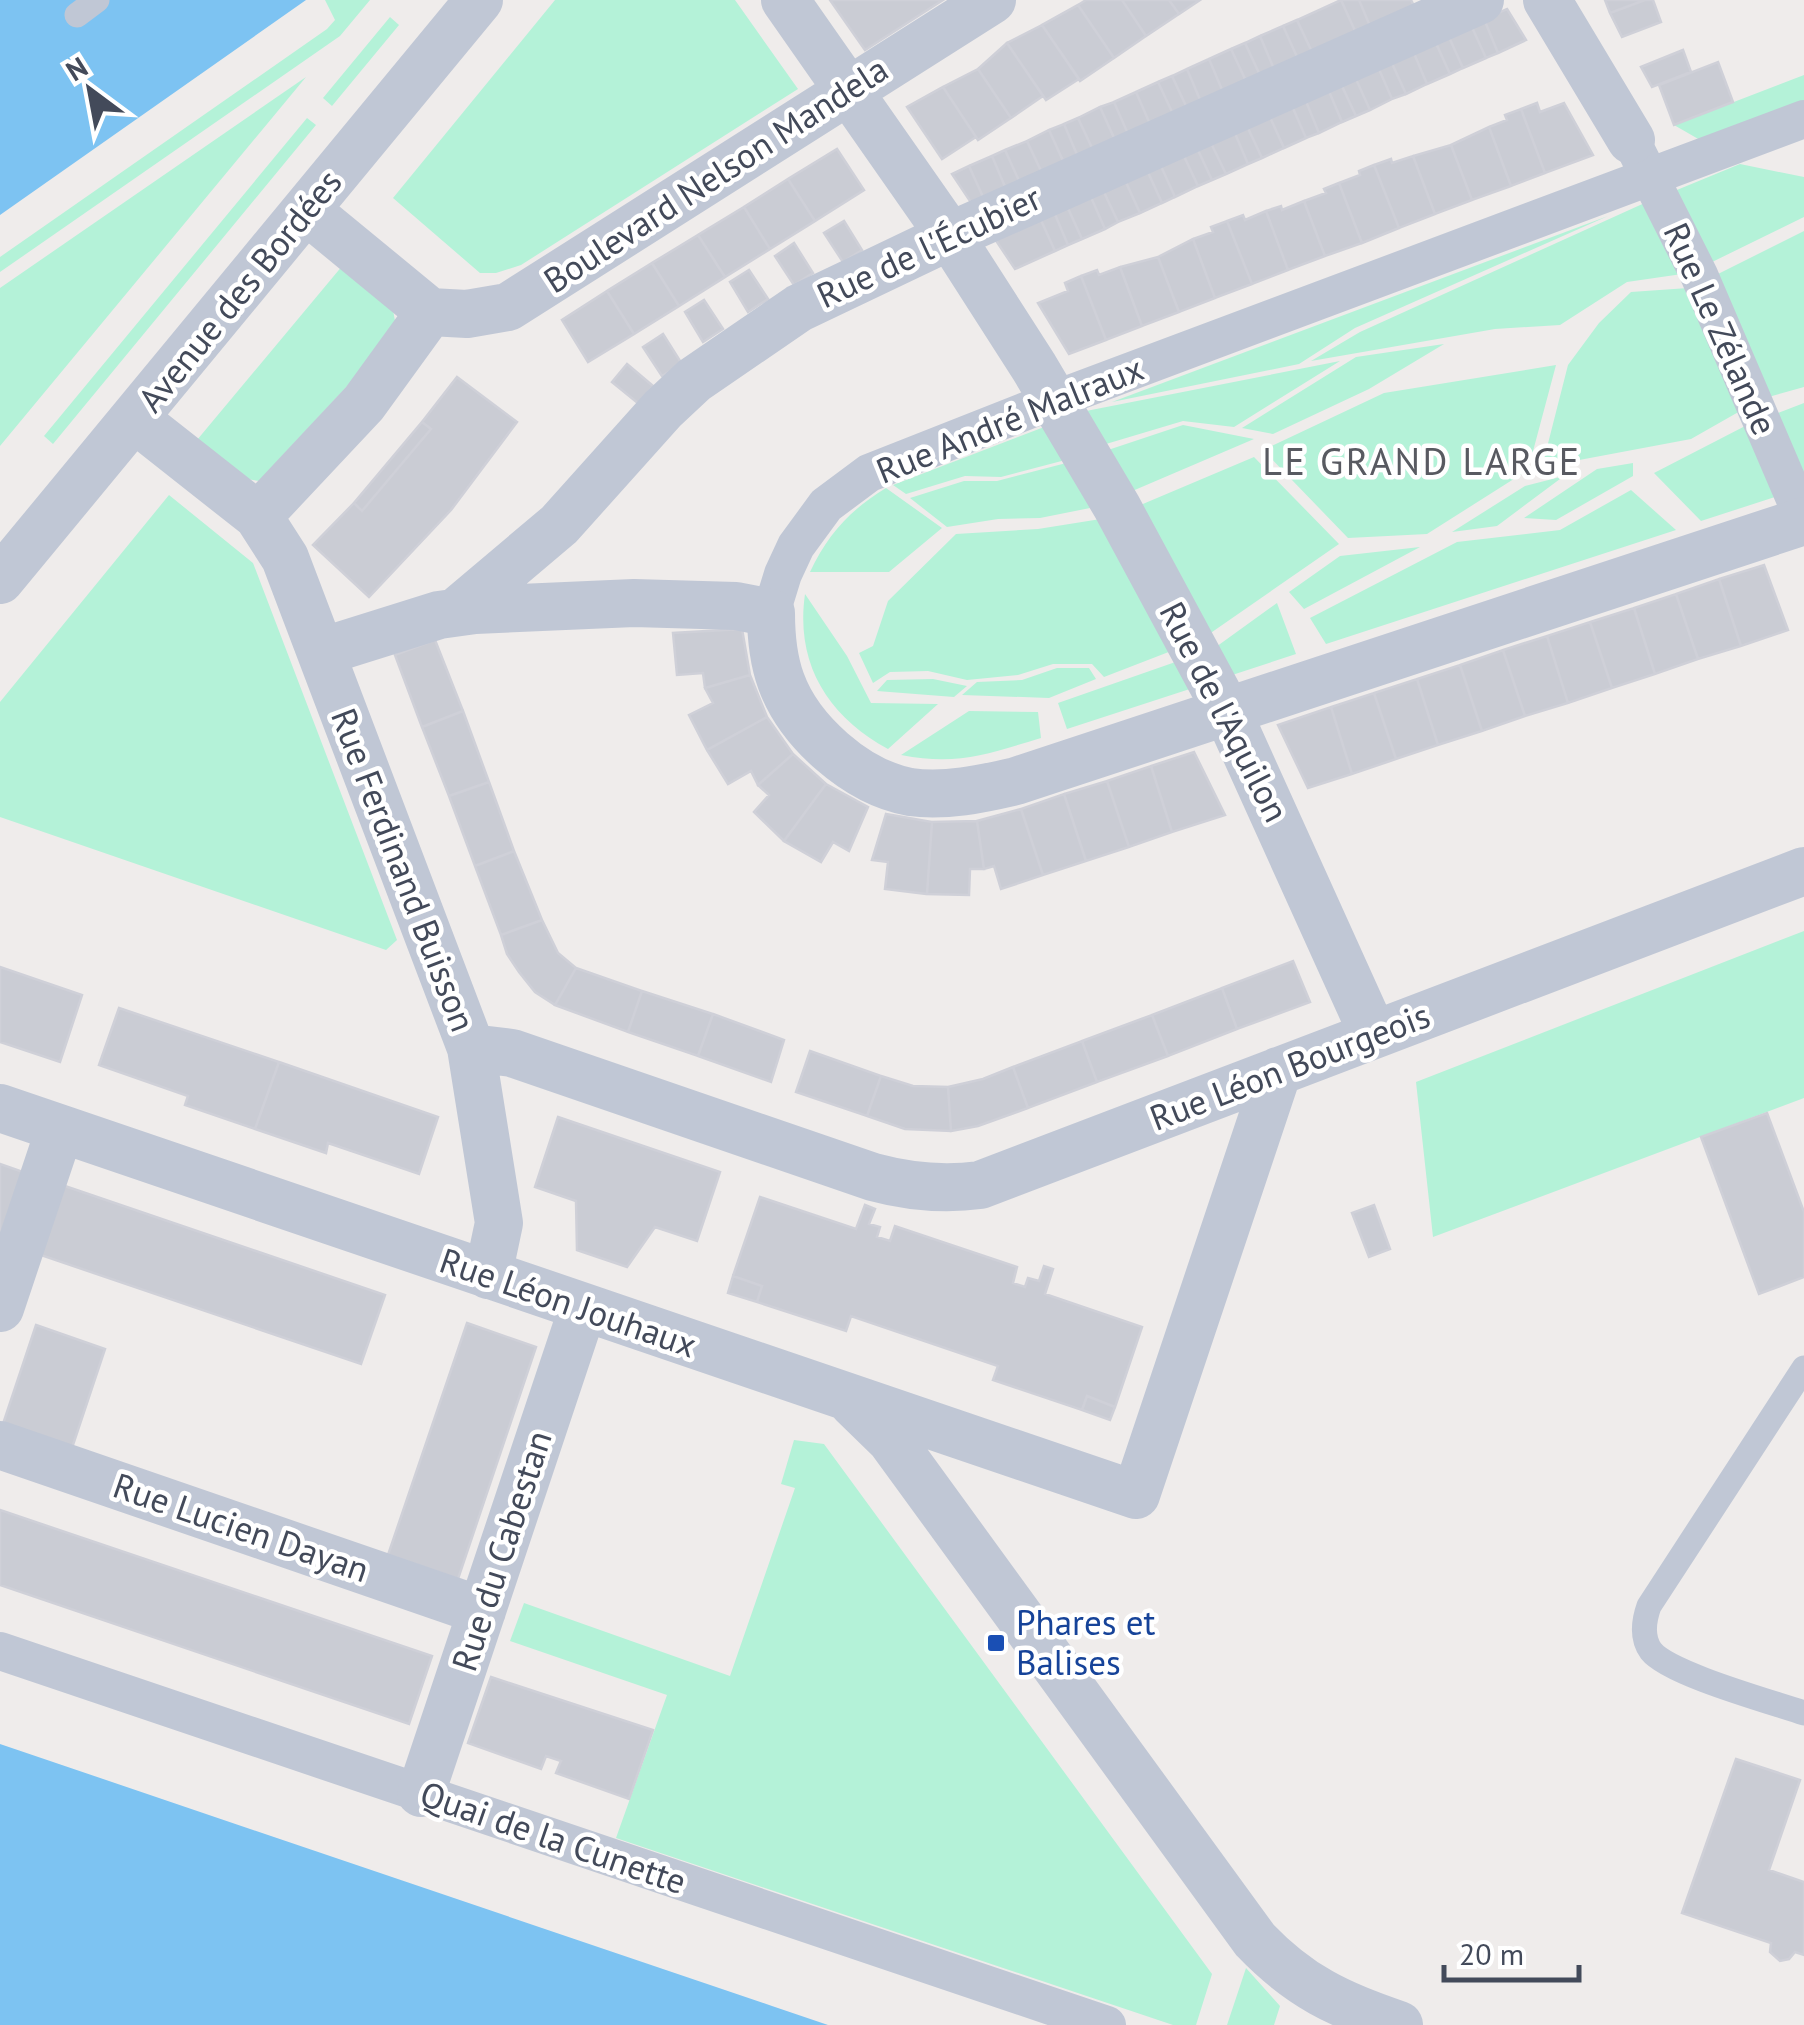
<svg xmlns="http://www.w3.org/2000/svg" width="1804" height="2025" font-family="'PT Sans',sans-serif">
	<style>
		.green { fill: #b4f2d8 }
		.water { fill: #7dc3f2 }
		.building { fill: #caccd4; stroke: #cfd0d8; stroke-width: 2.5 }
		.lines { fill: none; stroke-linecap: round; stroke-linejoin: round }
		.service { stroke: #c0c7d5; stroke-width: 25 }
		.pedestrian { stroke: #c0c7d5; stroke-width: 38 }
		.minor { stroke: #c0c7d5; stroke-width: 48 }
		.transit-dot { fill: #1a4fb4; stroke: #fff; stroke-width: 4 }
		.labels { text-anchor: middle; stroke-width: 9; stroke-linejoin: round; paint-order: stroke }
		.street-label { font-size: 35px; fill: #434a5a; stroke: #fff }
		.transit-label { font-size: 35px; fill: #164399; stroke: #fff; text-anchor: start }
		.neighbourhood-label { font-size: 38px; letter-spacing: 2.5px; fill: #585a61; stroke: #fff }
	</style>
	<rect width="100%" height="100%" fill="#efeceb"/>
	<path class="green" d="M325,0H370L340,36L0,272V257L327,29L335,20Z
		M555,0H735L798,89L521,265L496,273H480L393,198Z
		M390,17L399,25L332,106L323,98Z
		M1804,75V104L1707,144L1674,125Z
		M306,77L0,446V288Z
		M307,118L316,125L53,444L44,436Z
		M1740,164L1804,177V217L1706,265L1672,192Z
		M1649,201L1682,274L1627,282L1560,325L1495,329L1311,361L1360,332Z
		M1608,216L1355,328L1299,364L1112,402Z
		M1804,231V387L1765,398L1712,277Z
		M343,265L393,310L395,321L364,368L259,481L247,479L197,440Z
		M1688,288L1742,410L1691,439L1542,467L1568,365L1599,323L1631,292Z
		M1444,344L1369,389L1273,434L1242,428L1356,357Z
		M1340,361L1234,427L1183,421L1096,447L1086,411Z
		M1556,365L1528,470L1427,534L1348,538L1263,450L1384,393Z
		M1804,403V487L1773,415Z
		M1052,424L1073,458L1001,477L965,476L906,494L893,485Z
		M1749,424L1778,496L1701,521L1654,473Z
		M1183,425L1254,439L1123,495L1099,453Z
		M1254,457L1339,544L1202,639L1131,509Z
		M1074,461L1100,506L1040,518L998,519L947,527L910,498L964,481H997Z
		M1633,463V476L1556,520L1524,518L1597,469Z
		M1564,476L1497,526L1452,532L1525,486Z
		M886,488L942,528L889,572H810C828,534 850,510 886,488Z
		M1631,490L1676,530L1326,644L1310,618L1457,542L1560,530Z
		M169,495L253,563L397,940L386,950L0,817V702Z
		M1107,518L1179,648L1104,677L1092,664H1053L1018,675L967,680L928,671L890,672L873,683L859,653L873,646L888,601L956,534L1038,529Z
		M1420,547L1304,609L1289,592L1340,556Z
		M805,594L847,656L871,703L938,704L888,749C828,716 795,664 805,594Z
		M1277,603L1296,654L1223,678L1209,652Z
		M1184,659L1199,686L1067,729L1058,703Z
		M1057,668H1089L1096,679L1049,698L962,695L977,682L1022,680Z
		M933,679L967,686L954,697L877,691L887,680Z
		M969,711L1038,712L1041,738C987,754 958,766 901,755Z
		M1804,931V1098L1433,1237L1416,1082Z
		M794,1440L824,1444L1212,1974L1196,2025H1173L616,1838L667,1695L510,1641L524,1603L730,1676L795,1488L781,1484Z
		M1246,1968L1280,2006L1274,2025H1227Z"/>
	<path class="water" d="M0,0H306L0,215Z
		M0,1744L772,2006L828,2025H0Z"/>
	<path class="building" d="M830,0H943L865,50Z
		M1086,0H1122L1146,36L1114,58L1078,5Z
		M1122,0H1169L1179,14L1146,36Z
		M1169,0H1200L1179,14Z
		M1341,0H1359L1370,26L1356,33Z
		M1341,0L1356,33L1312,52L1297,20Z
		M1359,0H1411L1414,6L1370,26Z
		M1605,0H1645L1610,13Z
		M1645,0H1653L1661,22L1622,37L1610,13Z
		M1078,5L1114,58L1080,81L1042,25Z
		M1507,9L1526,40L1498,53L1484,19Z
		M1484,19L1498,53L1486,58L1471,25Z
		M1297,20L1312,52L1298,59L1283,26Z
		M1042,25L1079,79L1046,100L1007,43Z
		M1471,25L1486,58L1463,68L1448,35Z
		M1283,26L1298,59L1274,69L1260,36Z
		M1448,35L1463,68L1450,74L1435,41Z
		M1260,36L1274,69L1260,75L1245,43Z
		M1435,41L1450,74L1427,84L1413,51Z
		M1007,43L1043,96L1011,118L978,69Z
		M1245,43L1260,75L1246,81L1231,49Z
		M1231,49L1246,81L1223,92L1209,59Z
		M1683,50L1691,72L1652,87L1641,67Z
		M1413,51L1427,84L1406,94L1391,61Z
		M1209,59L1223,92L1201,102L1187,69Z
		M1391,61L1406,94L1392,99L1378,67Z
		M1718,62L1733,102L1674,125L1659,85Z
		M1378,67L1392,99L1370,110L1355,77Z
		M978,69L1011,118L978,140L943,87Z
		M1187,69L1201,102L1187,108L1172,76Z
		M1172,76L1187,108L1173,114L1158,82Z
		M1355,77L1370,110L1356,116L1341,84Z
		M1158,82L1173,114L1150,124L1136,92Z
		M1341,84L1356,116L1342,122L1328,89Z
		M943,87L976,137L942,159L907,107Z
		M1328,89L1342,122L1319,133L1305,99Z
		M1136,92L1150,124L1128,134L1114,102Z
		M1305,99L1319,133L1306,138L1292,106Z
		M1114,102L1128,134L1115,140L1100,107Z
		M1537,103L1540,112L1564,103L1593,155L1545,173L1521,109Z
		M1292,106L1306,138L1284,148L1269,115Z
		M1100,107L1115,140L1093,150L1078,118Z
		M1521,109L1545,173L1511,186L1489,127L1507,120L1505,115Z
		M1269,115L1284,148L1262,158L1247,126Z
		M1078,118L1093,150L1078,157L1064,124Z
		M1064,124L1078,157L1064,163L1049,130Z
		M1247,126L1262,158L1248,164L1234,131Z
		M1489,127L1511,186L1472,200L1451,145Z
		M1049,130L1064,163L1042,173L1027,141Z
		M1234,131L1248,164L1226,174L1210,141Z
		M1027,141L1042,173L1020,183L1005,150Z
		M1210,141L1226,174L1212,180L1197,148Z
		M1451,145L1472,200L1435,214L1413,156Z
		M1197,148L1212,180L1198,186L1183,154Z
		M837,149L864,190L815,221L788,179Z
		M1005,150L1020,183L1006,189L992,156Z
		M1183,154L1198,186L1175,197L1160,164Z
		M992,156L1006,189L984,199L969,166Z
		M1413,156L1435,214L1399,228L1374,165L1391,159L1392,163Z
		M1160,164L1175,197L1162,203L1147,170Z
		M1374,165L1399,228L1362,243L1339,183L1360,175L1359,171Z
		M969,166L984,199L972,204L952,174Z
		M1147,170L1162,203L1140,213L1125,180Z
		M788,179L815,221L770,249L744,207Z
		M1125,180L1140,213L1118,222L1103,190Z
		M1339,183L1362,243L1325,256L1304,201L1326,193L1324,189Z
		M1103,190L1118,222L1105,229L1090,195Z
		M1090,195L1105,229L1082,239L1067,206Z
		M1304,201L1325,256L1288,270L1266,211L1281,206L1282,210Z
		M1067,206L1082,239L1068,245L1054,212Z
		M744,207L770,249L725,277L698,235Z
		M1266,211L1288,270L1252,284L1227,221L1243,215L1245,220Z
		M1054,212L1068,245L1055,251L1040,218Z
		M1040,218L1055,251L1015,269L995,239Z
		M844,221L862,250L843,262L824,233Z
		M1227,221L1252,284L1215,298L1193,239L1213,232L1211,227Z
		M698,235L725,277L679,306L652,263Z
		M1193,239L1215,298L1179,312L1158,257Z
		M794,243L813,273L794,285L775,256Z
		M1158,257L1179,312L1142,326L1120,267Z
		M652,263L679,306L634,334L607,291Z
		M1120,267L1142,326L1106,340L1081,276L1097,270L1099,275Z
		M749,270L768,299L748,312L730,282Z
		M1081,276L1106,340L1069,354L1038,303L1068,291L1065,283Z
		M607,291L634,334L588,362L562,320Z
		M704,300L723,329L703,342L685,312Z
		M663,334L682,364L662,376L643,347Z
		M627,364L653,386L639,404L612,382Z
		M457,377L517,422L451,510L369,597L313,545L354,503L362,511L431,429L422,422Z
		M422,422L431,429L362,511L354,503Z
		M1764,565L1788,630L1741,646L1719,579Z
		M1719,579L1741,646L1698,659L1676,594Z
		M1676,594L1698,659L1655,674L1634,608Z
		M1634,608L1655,674L1612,688L1590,622Z
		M1590,622L1612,688L1568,703L1547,636Z
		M742,629L750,675L705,688L703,673L677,675L673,633Z
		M1547,636L1568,703L1525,716L1503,650Z
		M435,640L463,711L422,727L395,655Z
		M1503,650L1525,716L1482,731L1460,665Z
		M1460,665L1482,731L1438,745L1417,679Z
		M750,675L767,717L707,750L689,715L713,703L705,688Z
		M1417,679L1438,745L1396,759L1374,693Z
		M1374,693L1396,759L1352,774L1331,707Z
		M1331,707L1352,774L1308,788L1278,725Z
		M463,711L489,782L449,796L422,727Z
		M767,717L793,754L758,785L751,771L728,784L707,750Z
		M1194,752L1225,815L1172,832L1151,766Z
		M793,754L826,784L784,841L754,812L769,795L758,785Z
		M1151,766L1172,832L1129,847L1107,781Z
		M1107,781L1129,847L1086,861L1064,794Z
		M489,782L514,851L475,866L449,796Z
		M826,784L868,807L849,851L833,842L821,862L784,841Z
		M1064,794L1086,861L1043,875L1021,809Z
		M1021,809L1043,875L1001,889L994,866L984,869L977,821Z
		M886,814L932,822L927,894L885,889L888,862L872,860Z
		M977,821L984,869H970L969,895L927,894L932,822Z
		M514,851L542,920L501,935L475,866Z
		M542,920L558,953L576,968L555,1005L535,992L519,972L507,954L501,935Z
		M1293,961L1310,1002L1237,1029L1222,988Z
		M0,967L82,995L60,1062L0,1042Z
		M576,968L642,991L628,1032L555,1005Z
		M1222,988L1237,1029L1168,1056L1152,1015Z
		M642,991L713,1014L698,1056L628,1032Z
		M119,1008L279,1062L255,1129L185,1105L188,1096L99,1065Z
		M713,1014L784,1040L771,1082L698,1056Z
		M1152,1015L1168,1056L1097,1082L1082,1041Z
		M1082,1041L1097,1082L1028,1108L1013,1067Z
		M810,1051L881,1076L867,1116L796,1092Z
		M279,1062L438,1117L419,1174L328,1143L326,1153L255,1129Z
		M1013,1067L1028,1108L978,1126L951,1131L948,1087L983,1079Z
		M881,1076L913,1086L948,1087L951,1131L905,1129L867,1116Z
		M1767,1113L1804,1212V1277L1759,1294L1701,1137Z
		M558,1117L720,1172L697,1241L655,1227L627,1267L577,1250L576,1201L535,1187Z
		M0,1164L23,1172L0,1238Z
		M59,1184L385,1295L361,1364L35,1253Z
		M760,1197L856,1229L865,1205L875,1209L869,1224L880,1227L877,1237L890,1241L895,1226L1017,1267L1013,1283L1025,1287L1028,1278L1039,1281L1044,1266L1053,1269L1045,1294L1142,1327L1115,1407L1087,1396L1082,1410L993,1380L998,1366L851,1316L846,1331L757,1302L762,1286L733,1276Z
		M1374,1205L1390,1249L1369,1257L1352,1213Z
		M733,1276L762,1286L757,1302L728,1293Z
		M467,1323L536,1347L458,1579L388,1555Z
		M36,1325L105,1349L72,1448L3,1424Z
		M1087,1396L1115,1407L1110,1420L1082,1410Z
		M0,1510L432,1656L409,1724L0,1585Z
		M491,1677L653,1730L629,1799L556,1773L561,1761L546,1756L541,1769L468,1743Z
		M1736,1759L1800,1780L1769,1870L1804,1882V1955L1795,1952L1789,1959L1780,1961L1770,1952L1771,1943L1682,1913Z"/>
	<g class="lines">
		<path class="service" d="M77,15L97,0
			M1804,1368L1649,1606C1644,1620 1641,1637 1651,1651C1669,1674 1772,1702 1804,1713"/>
		<path class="pedestrian" d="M1638,154L1699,275L1804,520
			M771,613L783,574L796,546L826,505L869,473L1054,400L1804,119
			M0,1651L1107,2025"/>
		<path class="minor" d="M785,0L950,236L1034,367L1117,507L1227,711L1373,1034
			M1547,0L1631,140
			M306,210L430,312
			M430,312L467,314L508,307L992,0
			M135,419L258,516L285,558L471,1048L499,1223L488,1275
			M258,516L364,403L430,312
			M0,580L479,0
			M457,611L559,525L663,409L694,380L799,308L950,236L1480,0
			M321,652L439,615L475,610L634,603L736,606L771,613C771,636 773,659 781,681C799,731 856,782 910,792C945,797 982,789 1016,781L1804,521
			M471,1048L512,1053L873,1177C910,1187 943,1190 980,1185L1804,871
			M0,1108L1136,1495L1278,1071
			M0,1308L60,1129
			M853,1403L891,1440L1255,1940C1299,1986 1339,2005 1399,2025
			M0,1445L482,1611
			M421,1793L583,1308"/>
	</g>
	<rect class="transit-dot" x="986" y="1633" width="20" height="20" rx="5"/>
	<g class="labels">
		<g class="street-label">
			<text transform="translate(716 175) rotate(-33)" y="12">Boulevard Nelson Mandela</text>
			<text transform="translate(929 247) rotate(-25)" y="12">Rue de l'Écubier</text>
			<text transform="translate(240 291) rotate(-51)" y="12">Avenue des Bordées</text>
			<text transform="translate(1720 329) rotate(66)" y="12">Rue Le Zélande</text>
			<text transform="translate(1010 420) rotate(-22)" y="12">Rue André Malraux</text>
			<text transform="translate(1224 712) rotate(63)" y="12">Rue de l'Aquilon</text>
			<text transform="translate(403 870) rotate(69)" y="12">Rue Ferdinand Buisson</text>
			<text transform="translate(1290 1067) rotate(-21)" y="12">Rue Léon Bourgeois</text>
			<text transform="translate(568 1303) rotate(19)" y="12">Rue Léon Jouhaux</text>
			<text transform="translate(241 1528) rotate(19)" y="12">Rue Lucien Dayan</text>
			<text transform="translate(502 1551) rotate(-72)" y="12">Rue du Cabestan</text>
			<text transform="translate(553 1838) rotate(19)" y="12">Quai de la Cunette</text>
		</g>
		<g class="transit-label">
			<text x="1016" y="1635">Phares et<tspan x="1016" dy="40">Balises</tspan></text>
		</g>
		<g class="neighbourhood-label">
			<text x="1422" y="475">LE GRAND LARGE</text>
		</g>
	</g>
	<g transform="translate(90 90) rotate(328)" stroke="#ffffff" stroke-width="8" paint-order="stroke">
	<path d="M0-8L18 38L0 25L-18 38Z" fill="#434a5a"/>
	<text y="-15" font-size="28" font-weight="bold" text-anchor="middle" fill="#434a5a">N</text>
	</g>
	<path d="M1444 1965v15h135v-15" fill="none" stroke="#434a5a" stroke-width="5"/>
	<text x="1459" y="1965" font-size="30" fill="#434a5a" stroke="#ffffff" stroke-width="8" paint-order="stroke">20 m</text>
</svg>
